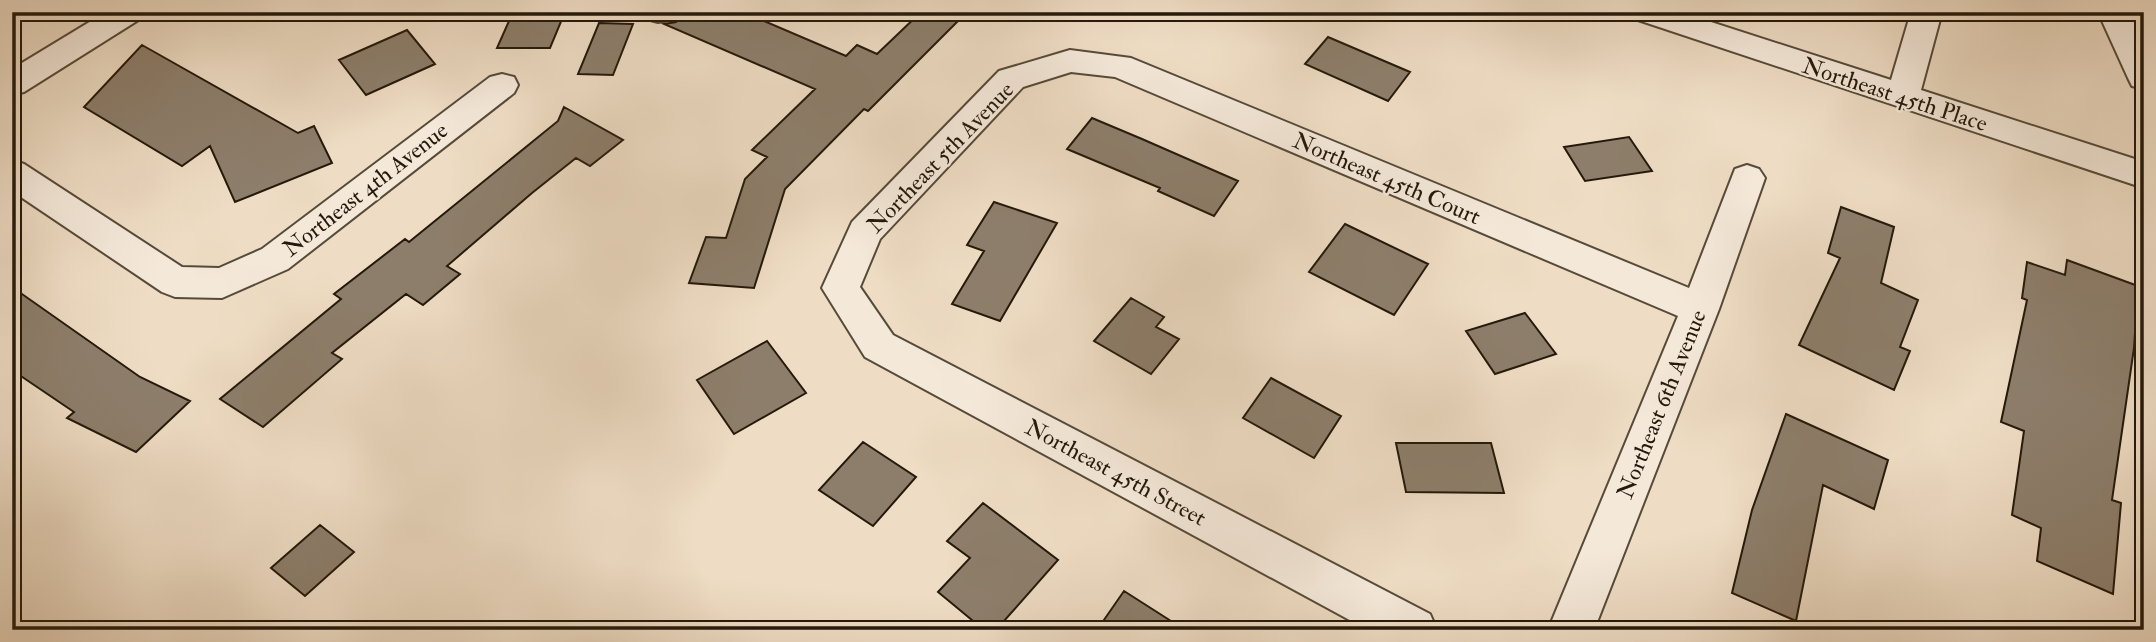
<svg xmlns="http://www.w3.org/2000/svg" width="2156" height="642" font-family="'IM FELL Double Pica',serif">
	<style>
		.building { fill: #8d7e6b; stroke: #24190b; stroke-width: 2 }
		.lines { fill: none; stroke-linecap: round; stroke-linejoin: round }
		.street-casing { stroke: #564a39; stroke-width: 4 }
		.street { fill: #f4e8d9; fill-rule: evenodd }
		.labels { text-anchor: middle; stroke-width: 5; stroke-linejoin: round; paint-order: stroke }
		.street-label { font-size: 23px; fill: #24190b; stroke: #f4e8d9 }
	</style>
	<rect width="100%" height="100%" fill="#eedcc4"/>
	<filter id="stains"><feTurbulence type="fractalNoise" baseFrequency=".00286" numOctaves="4"/><feColorMatrix values="0 0 0 0 .2 0 0 0 0 .09 0 0 0 0 .02 0 0 0 .5 -.17"/></filter>
	<radialGradient id="worn" r=".72"><stop offset=".6" stop-color="#630" stop-opacity="0"/><stop offset="1" stop-color="#630" stop-opacity=".3"/></radialGradient>
	<path class="building" d="M513,12H565L550,48H497Z
		M682,12H743L846,56L857,45L877,54L921,12H967L868,111L864,109L785,189L754,288L689,283L706,237L726,238L745,179L767,157L752,150L815,89L664,24L676,22Z
		M599,23L633,24L613,75L578,74Z
		M407,30L435,64L366,95L339,60Z
		M1328,37L1410,72L1388,101L1305,64Z
		M142,45L298,133L314,126L332,163L235,202L210,146L182,166L84,107Z
		M564,107L623,140L590,166L576,158L532,193L447,266L460,274L423,305L406,294L332,353L342,359L263,427L220,399L341,299L334,294L405,239L409,242L558,121Z
		M1092,118L1142,139L1238,181L1214,216L1158,191L1160,188L1067,149Z
		M1629,137L1652,171L1585,181L1564,147Z
		M994,202L1057,223L1000,321L952,304L984,251L967,245Z
		M1841,207L1894,227L1881,283L1918,300L1900,347L1910,351L1894,390L1799,345L1840,258L1828,253Z
		M1345,224L1428,264L1394,315L1309,272Z
		M2067,260L2138,286L2134,348L2112,500L2121,503L2113,594L2037,561L2041,528L2012,515L2024,431L2001,422L2027,300L2022,298L2027,262L2065,275Z
		M12,287L140,377L190,401L136,452L67,418L74,412L12,370Z
		M1131,298L1164,317L1156,327L1179,339L1151,374L1094,341Z
		M1525,313L1556,354L1495,374L1466,331Z
		M767,341L806,393L734,434L697,380Z
		M1271,378L1341,416L1314,458L1243,418Z
		M1786,414L1888,460L1874,509L1823,485L1796,621L1732,593L1752,510Z
		M863,442L916,477L873,526L819,490Z
		M1396,443H1491L1504,493L1406,492Z
		M983,503L1058,560L996,630H984L938,592L970,558L947,541Z
		M320,525L354,552L305,596L271,568Z
		M1124,591L1185,630H1097Z"/>
	<g class="lines">
		<g class="street-casing">
			<path id="street" d="M106,12H144L140,19L24,92L12,95V69Z
				M643,12H680L676,19L658,22L647,19Z
				M1631,12H1680L1891,80L1911,12H1942L1921,90L2144,162V188L1635,19Z
				M2098,12H2129L2144,44V89L2132,86L2128,78Z
				M1070,50L1131,58L1689,288L1735,169L1747,165L1759,169L1765,178L1719,309L1594,630H1548L1678,316L1115,77L1071,72L1023,87L880,239L860,287L893,335L1430,614L1437,630H1368L865,357L822,288L852,222L999,71Z
				M502,74L514,77L518,85L514,93L288,269L222,298L175,297L162,292L12,191V160L24,164L182,267L219,268L262,249L490,77Z"/>
		</g>
		<use href="#street" class="street"/>
	</g>
	<g class="labels">
		<g class="street-label">
			<text transform="translate(1895 94) rotate(18)" y="8">Northeast 45th Place</text>
			<text transform="translate(940 157) rotate(-46)" y="8">Northeast 5th Avenue</text>
			<text transform="translate(1387 178) rotate(23)" y="8">Northeast 45th Court</text>
			<text transform="translate(365 189) rotate(-38)" y="8">Northeast 4th Avenue</text>
			<text transform="translate(1661 404) rotate(-68)" y="8">Northeast 6th Avenue</text>
			<text transform="translate(1116 472) rotate(28)" y="8">Northeast 45th Street</text>
		</g>
	</g>
	<rect width="2156" height="642" fill="none" stroke="#eedcc4" stroke-width="42"/>
	<rect x="14" y="14" width="2128" height="614" fill="none" stroke="#24190b" stroke-width="3.5"/>
	<rect x="21" y="21" width="2114" height="600" fill="none" stroke="#24190b" stroke-width="2"/>
	<rect width="100%" height="100%" filter="url(#stains)"/>
	<rect width="100%" height="100%" fill="url(#worn)"/>
</svg>
